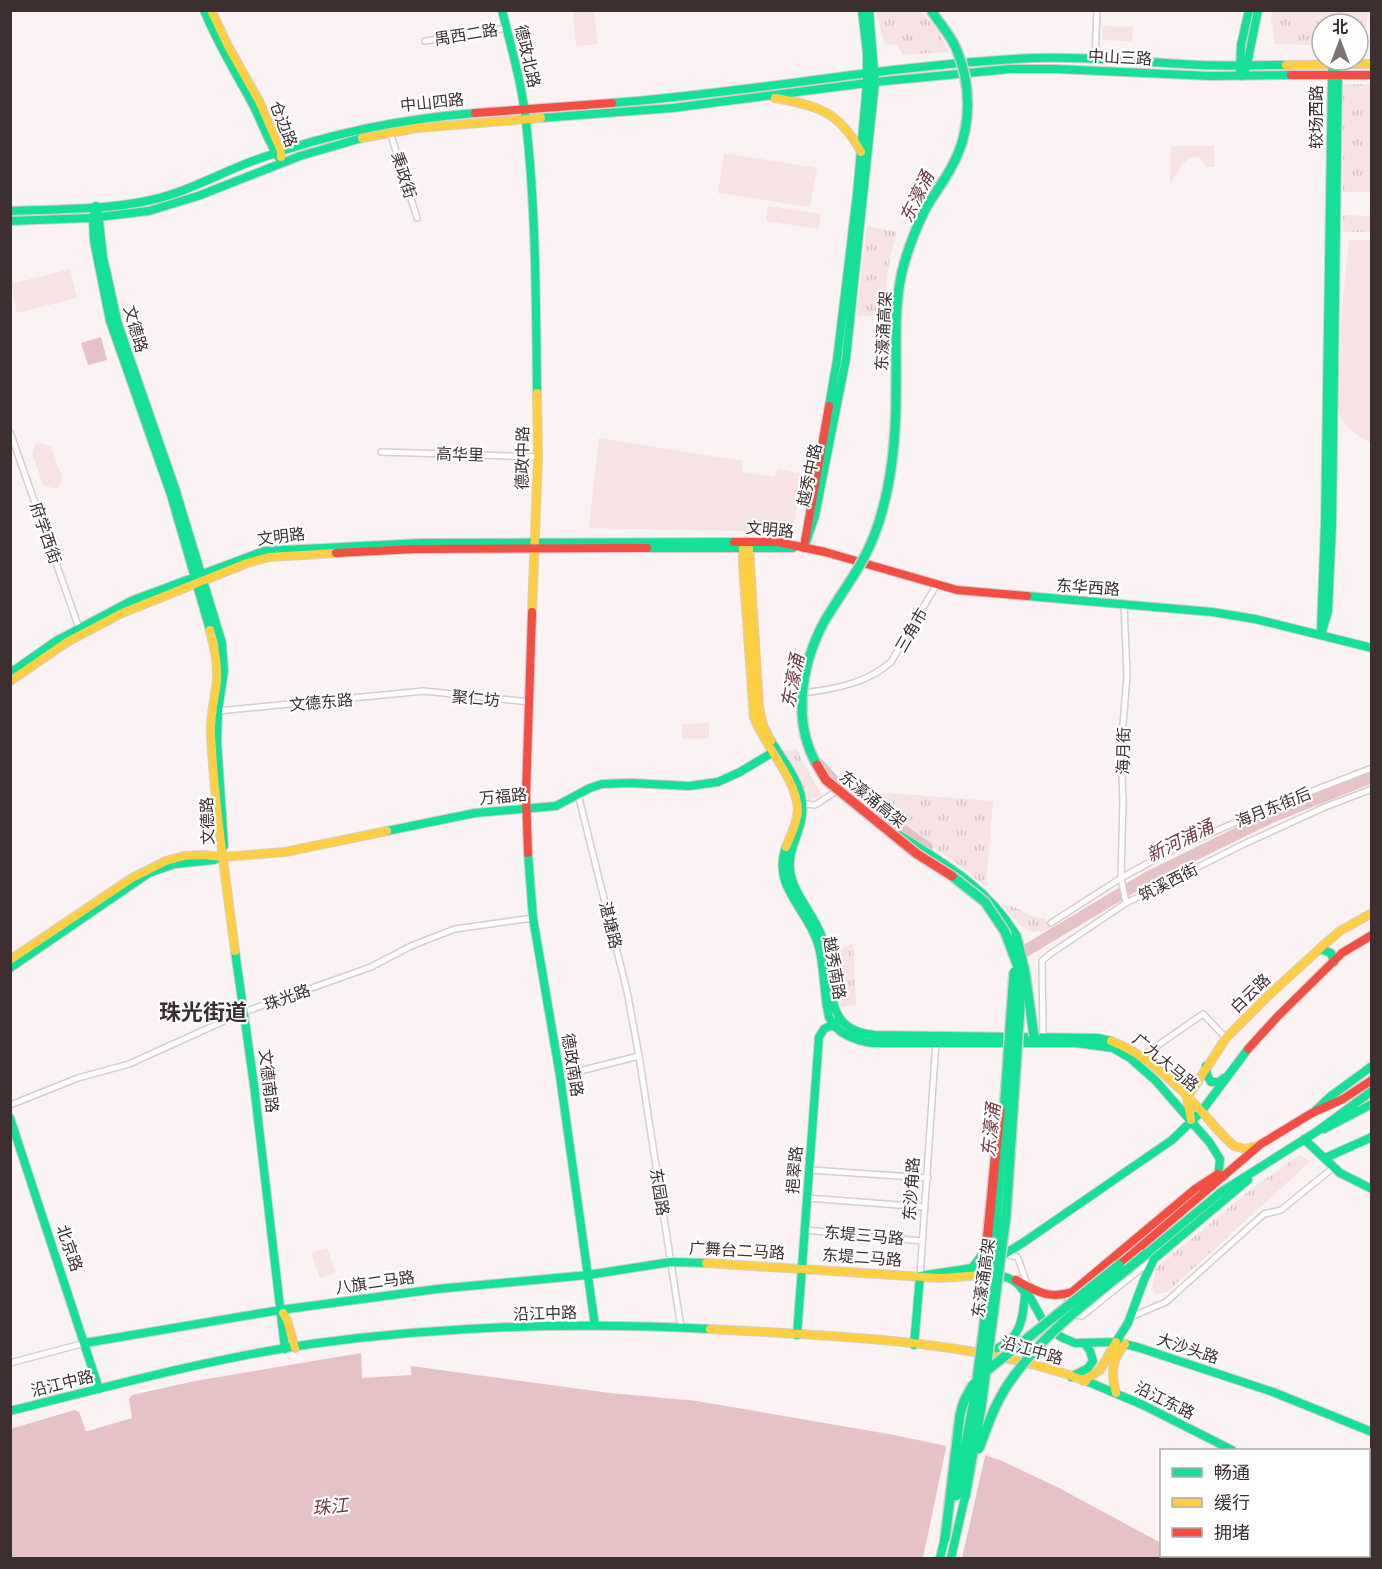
<svg xmlns="http://www.w3.org/2000/svg" width="1382" height="1569" font-family="Merriweather,'Noto Sans SC',serif">
	<style>
		.grass { fill: #f7e2e4 }
		.park { fill: url(#park-tufts) }
		.water { fill: #e5c2c6 }
		.pier { fill: #faf2f3 }
		.lines { fill: none; stroke-linecap: round; stroke-linejoin: round }
		.river { stroke: #e5c2c6; stroke-width: 12 }
		.street-casing { stroke: #d8cccd; stroke-width: 8 }
		.fast-casing { stroke: #d8cccd; stroke-width: 10 }
		.slow-casing { stroke: #d8cccd; stroke-width: 10 }
		.jam-casing { stroke: #d8cccd; stroke-width: 10 }
		.street { stroke: #fefdfd; stroke-width: 5 }
		.fast { stroke: #16e098; stroke-width: 8 }
		.slow { stroke: #ffcf43; stroke-width: 8 }
		.jam { stroke: #f24e42; stroke-width: 8 }
		.fast-bridge-casing { stroke: #d8cccd; stroke-width: 12; stroke-linecap: butt }
		.jam-bridge-casing { stroke: #d8cccd; stroke-width: 12; stroke-linecap: butt }
		.fast-bridge { stroke: #16e098; stroke-width: 9 }
		.jam-bridge { stroke: #f24e42; stroke-width: 9 }
		.labels { text-anchor: middle; stroke-width: 4.5; stroke-linejoin: round; paint-order: stroke }
		.street-label { font-size: 16px; fill: #3d2e30; stroke: #fff }
		.water-label { font-size: 18px; font-style: italic; fill: #713740; stroke: #fff }
		.district-label { font-size: 22px; font-weight: bold; fill: #3d2e30; stroke: #fff }
	</style>
	<defs>
		<pattern id="park-tufts" width="24" height="20" patternUnits="userSpaceOnUse" patternTransform="scale(1.5)"><rect width="24" height="20" fill="#f7e2e4"/><path d="M3 7l-1-3M5 7V3M7 7l1-3M15 17l-1-3M17 17v-4M19 17l1-3" fill="none" stroke="#d5c2c4"/></pattern>
	</defs>
	<rect width="100%" height="100%" fill="#faf2f3"/>
	<path class="grass" d="M573,11H594L598,44L576,46Z
		M1103,26L1133,27L1132,41L1102,40Z
		M1171,146H1214V167H1206C1193,140 1176,173 1170,185Z
		M724,153L817,168L810,207L718,193Z
		M768,206L821,214L819,229L766,221Z
		M1349,240H1371V443C1356,435 1343,427 1337,409L1342,309Z
		M70,269L77,298L17,313L11,284Z
		M599,438L743,461L742,472L774,477L778,469L804,474L792,532L589,528Z
		M42,443L51,447L62,477L60,486L56,489L43,485L32,453L36,444Z
		M709,723V738L682,739V724Z
		M327,1248L336,1273L320,1278L311,1253Z"/>
	<path class="park" d="M875,11H921L939,32L949,52L903,55L897,45L885,44Z
		M1272,11H1368L1364,45H1358V24H1322V45L1275,44L1271,17Z
		M1343,84H1371V192H1343Z
		M1343,215L1371,216V232H1343Z
		M867,226L897,232C888,261 885,288 883,318L856,315Z
		M797,749L800,757L822,795L808,801L802,784L779,751Z
		M874,792L993,801L986,887L955,862L873,805Z
		M1002,905C1023,905 1026,920 1045,918L1050,928C1026,940 1018,921 1002,905Z
		M853,943L856,1005L840,1007L833,952Z
		M1300,1155L1311,1161L1167,1292L1156,1294L1152,1288L1156,1268L1255,1186Z"/>
	<path class="water" d="M101,337L107,360L88,365L81,343Z
		M361,1353L362,1378L411,1375V1366L610,1393L697,1401L894,1435L970,1451L1000,1460L1059,1488L1161,1543L1162,1556H1186L1192,1558H11L10,1429L75,1410L79,1412L86,1431H88L132,1418L129,1399L132,1395L195,1381Z"/>
	<path class="pier" d="M947,1443L986,1452L962,1558H923Z"/>
	<g class="lines">
		<path class="river" d="M818,764L835,782L927,848
			M1015,957L1147,878L1269,818L1372,777"/>
		<g class="street-casing">
			<path id="street" d="M425,41L507,28
				M1095,60L1097,10
				M390,132L417,218
				M10,432L80,631
				M381,452L538,457
				M1124,604L1127,675L1121,750L1123,801L1121,878L1126,903
				M810,692C840,688 868,682 891,662L937,584
				M218,711L424,691L529,702
				M578,794L627,991L639,1056L681,1328
				M804,804L815,805L846,785
				M1051,923L1121,878L1172,850L1276,805L1372,768
				M1043,1037L1042,961L1050,954L1126,903L1246,843L1325,807L1372,789
				M1141,1057L1203,1014L1226,1038
				M560,1076L639,1056
				M10,1105L78,1078L129,1064L244,1012L371,967L411,946L439,935L455,929L533,918
				M810,1170L928,1178
				M807,1198L925,1207
				M805,1230L922,1241
				M1005,1254L1017,1257C1022,1265 1022,1275 1028,1284
				M920,1276L936,1041
				M1071,1293C1064,1302 1070,1309 1076,1315L1082,1316L1148,1263
				M1133,1316L1166,1302L1264,1214L1281,1210L1334,1167
				M10,1363L85,1343"/>
		</g>
		<g class="fast-casing">
			<path id="fast" d="M204,10C217,43 236,73 253,105C263,124 269,145 282,162
				M502,10C511,47 522,84 526,122C536,211 536,303 537,393
				M1240,69L1241,45L1249,10
				M1242,76L1247,65L1258,10
				M612,103C746,93 879,67 1014,59C1075,55 1138,62 1200,65C1228,66 1257,65 1286,65
				M541,118L673,108L875,82L1010,69H1056L1210,76L1291,75
				M96,206L93,219L94,241L110,321L171,495L210,630
				M10,211C54,209 108,210 151,200C191,191 223,171 261,158C331,133 401,119 475,113
				M98,212L103,257L118,324L175,488L222,643L224,671L218,711L217,741L224,846
				M10,221L90,218L149,211L198,196L300,156L362,138
				M829,406L837,360L857,194L867,83V53L862,10
				M647,548H793
				M804,548L815,516L846,359L875,82L869,10
				M1027,596L1212,612L1255,619L1372,648
				M1321,629L1325,524L1332,71
				M1321,635L1328,611L1332,525L1338,76L1334,64
				M10,673L56,641L131,601L264,551L421,543L734,542
				M771,741C788,768 810,792 800,825C796,840 788,854 790,870C793,894 814,914 822,937C831,958 831,983 834,1005C840,1026 854,1033 875,1035L1098,1038L1111,1041
				M387,831L475,813L556,806L590,788L602,784L631,783L689,786L718,782L740,772L775,751
				M899,835C945,864 987,887 1016,935
				M786,847C771,887 808,909 818,944C825,967 823,993 829,1017C837,1034 854,1040 872,1043H1076L1113,1048L1130,1058L1156,1081L1210,1143L1220,1159L1218,1179
				M528,853L533,918L560,1076L595,1326
				M1320,949L1331,953L1334,962
				M235,951L254,1085L285,1349
				M10,968L149,873L175,864L214,860L221,857
				M1206,1066L1207,1075L1211,1082H1219L1224,1078
				M1316,1110L1331,1096L1372,1066
				M10,1118L99,1389
				M1324,1129L1372,1104
				M1304,1139L1340,1173L1372,1189
				M1325,1158L1372,1137
				M1146,1254L1221,1192L1316,1132L1372,1091
				M971,1275L1024,1242L1172,1140L1201,1112L1248,1049
				M983,1275C1002,1274 1015,1277 1025,1293C1023,1326 1019,1341 986,1353
				M920,1276L972,1268L982,1255L987,1242
				M1026,1290L1047,1328L1063,1338L1075,1343L1116,1342L1137,1347L1273,1392L1372,1432
				M797,1335L819,1037L824,1029L837,1022
				M1116,1342L1128,1323L1144,1280L1154,1259L1248,1180
				M85,1343L280,1310L437,1289L588,1275L671,1262L706,1263
				M914,1345L920,1276
				M1071,1377L1088,1368L1093,1361L1090,1351L1085,1344
				M1086,1381L1143,1405L1232,1450
				M10,1411C110,1386 209,1359 311,1344C443,1326 578,1322 710,1329
				M1368,1517L1372,1518
				M940,1558L946,1533
				M951,1558L965,1497"/>
		</g>
		<g class="slow-casing">
			<path id="slow" d="M211,10L228,46L259,101L281,151V157
				M1286,65L1372,64
				M775,98C817,105 840,112 861,152
				M362,138L417,128L541,118
				M746,541L743,548V565L754,718C765,746 798,781 798,811C797,824 791,835 786,847
				M746,541L749,548L759,707L763,725L771,741
				M532,612L538,457L537,393
				M210,630C214,647 218,663 217,680C215,699 210,716 211,735C215,808 226,880 235,951
				M10,681L67,642L122,613L247,563L269,557L336,553
				M10,960L132,878L166,861L184,856L203,855L223,857L285,852L387,831
				M1111,1041C1146,1054 1177,1084 1202,1112C1213,1124 1222,1136 1234,1146L1245,1149L1257,1146
				M1191,1120L1187,1098L1226,1038L1269,995L1327,942L1340,931L1372,913
				M706,1263L940,1278L983,1275
				M283,1313L287,1320L295,1348
				M710,1329C832,1336 972,1339 1086,1381
				M1083,1381L1100,1370L1116,1342
				M1116,1393C1111,1374 1111,1359 1125,1344"/>
		</g>
		<g class="jam-casing">
			<path id="jam" d="M1291,75H1372
				M475,113L612,103
				M805,541L829,406
				M734,542H778L825,552L957,590L1027,596
				M336,553L415,549L647,548
				M528,853L526,794L532,612
				M1248,1049L1278,1016L1342,953L1372,935
				M1119,1265L1261,1144L1312,1113L1343,1099L1372,1080
				M1016,1280C1036,1291 1049,1300 1072,1292L1195,1189L1218,1174"/>
		</g>
		<use href="#street" class="street"/>
		<use href="#fast" class="fast"/>
		<use href="#slow" class="slow"/>
		<use href="#jam" class="jam"/>
		<g class="fast-bridge-casing">
			<path id="fast-bridge" d="M817,765C792,722 801,665 824,622C841,593 862,567 874,536C891,492 896,440 896,394C897,353 893,311 902,272C907,251 915,231 924,212C932,196 944,182 952,166C972,130 972,85 956,48C950,34 939,23 931,10
				M952,876L985,902L1005,932L1018,967L1020,1007L1006,1216L981,1408L965,1497
				M1016,935L1025,972L1034,1036
				M985,1372L1119,1265
				M979,1449C987,1427 994,1406 1007,1386C1042,1332 1097,1295 1146,1254
				M956,1496L975,1395L995,1240L1014,972
				M945,1539L960,1415L964,1401L973,1384"/>
		</g>
		<g class="jam-bridge-casing">
			<path id="jam-bridge" d="M817,765L826,780L917,854L952,876
				M987,1242L1000,1110"/>
		</g>
		<use href="#fast-bridge" class="fast-bridge"/>
		<use href="#jam-bridge" class="jam-bridge"/>
	</g>
	<g class="labels">
		<g class="street-label">
			<text transform="translate(466 34) rotate(-9)" y="6">禺西二路</text>
			<text transform="translate(528 56) rotate(77)" y="6">德政北路</text>
			<text transform="translate(1120 57) rotate(3)" y="6">中山三路</text>
			<text transform="translate(432 102) rotate(-6)" y="6">中山四路</text>
			<text transform="translate(1316 117) rotate(-90)" y="6">较场西路</text>
			<text transform="translate(284 124) rotate(69)" y="6">仓边路</text>
			<text transform="translate(404 175) rotate(72)" y="6">秉政街</text>
			<text transform="translate(136 329) rotate(74)" y="6">文德路</text>
			<text transform="translate(883 331) rotate(-87)" y="6">东濠涌高架</text>
			<text transform="translate(460 454) rotate(2)" y="6">高华里</text>
			<text transform="translate(522 458) rotate(-89)" y="6">德政中路</text>
			<text transform="translate(809 475) rotate(-78)" y="6">越秀中路</text>
			<text transform="translate(770 529) rotate(5)" y="6">文明路</text>
			<text transform="translate(46 533) rotate(71)" y="6">府学西街</text>
			<text transform="translate(281 536) rotate(-7)" y="6">文明路</text>
			<text transform="translate(1088 587) rotate(4)" y="6">东华西路</text>
			<text transform="translate(911 630) rotate(-60)" y="6">三角市</text>
			<text transform="translate(476 698) rotate(5)" y="6">聚仁坊</text>
			<text transform="translate(321 702) rotate(-5)" y="6">文德东路</text>
			<text transform="translate(1123 751) rotate(-89)" y="6">海月街</text>
			<text transform="translate(503 796) rotate(-5)" y="6">万福路</text>
			<text transform="translate(873 799) rotate(39)" y="6">东濠涌高架</text>
			<text transform="translate(1273 807) rotate(-22)" y="6">海月东街后</text>
			<text transform="translate(207 821) rotate(-92)" y="6">文德路</text>
			<text transform="translate(1168 882) rotate(-27)" y="6">筑溪西街</text>
			<text transform="translate(611 925) rotate(76)" y="6">湛塘路</text>
			<text transform="translate(835 968) rotate(80)" y="6">越秀南路</text>
			<text transform="translate(1250 993) rotate(-44)" y="6">白云路</text>
			<text transform="translate(287 997) rotate(-20)" y="6">珠光路</text>
			<text transform="translate(1166 1062) rotate(40)" y="6">广九大马路</text>
			<text transform="translate(573 1065) rotate(81)" y="6">德政南路</text>
			<text transform="translate(269 1081) rotate(83)" y="6">文德南路</text>
			<text transform="translate(794 1170) rotate(-85)" y="6">挹翠路</text>
			<text transform="translate(911 1189) rotate(-86)" y="6">东沙角路</text>
			<text transform="translate(660 1192) rotate(81)" y="6">东园路</text>
			<text transform="translate(864 1235) rotate(5)" y="6">东堤三马路</text>
			<text transform="translate(70 1248) rotate(71)" y="6">北京路</text>
			<text transform="translate(737 1250) rotate(3)" y="6">广舞台二马路</text>
			<text transform="translate(862 1257) rotate(4)" y="6">东堤二马路</text>
			<text transform="translate(983 1278) rotate(-82)" y="6">东濠涌高架</text>
			<text transform="translate(375 1282) rotate(-8)" y="6">八旗二马路</text>
			<text transform="translate(545 1313) rotate(-2)" y="6">沿江中路</text>
			<text transform="translate(1188 1348) rotate(18)" y="6">大沙头路</text>
			<text transform="translate(1032 1350) rotate(16)" y="6">沿江中路</text>
			<text transform="translate(62 1383) rotate(-14)" y="6">沿江中路</text>
			<text transform="translate(1165 1400) rotate(26)" y="6">沿江东路</text>
		</g>
		<g class="water-label">
			<text transform="translate(917 197) rotate(-64)" y="6">东濠涌</text>
			<text transform="translate(793 681) rotate(-79)" y="6">东濠涌</text>
			<text transform="translate(1180 841) rotate(-26)" y="6">新河浦涌</text>
			<text transform="translate(991 1130) rotate(-84)" y="6">东濠涌</text>
			<text transform="translate(330 1507) rotate(-6)" y="6">珠江</text>
		</g>
		<g class="district-label">
			<text x="203" y="1020">珠光街道</text>
		</g>
	</g>
	<rect width="1382" height="1569" fill="none" stroke="#3d2e30" stroke-width="24"/>
	<rect x="1160" y="1449" width="210" height="108" fill="#ffffff" stroke="#b1abac" stroke-width="1.5"/>
	<rect x="1172" y="1468" width="30" height="9" fill="#16e098" stroke="#b1abac" stroke-width="1.5"/>
	<text x="1214" y="1479" font-size="18" fill="#3d2e30">畅通</text>
	<rect x="1172" y="1498" width="30" height="9" fill="#ffcf43" stroke="#b1abac" stroke-width="1.5"/>
	<text x="1214" y="1509" font-size="18" fill="#3d2e30">缓行</text>
	<rect x="1172" y="1528" width="30" height="9" fill="#f24e42" stroke="#b1abac" stroke-width="1.5"/>
	<text x="1214" y="1539" font-size="18" fill="#3d2e30">拥堵</text>
	<g transform="translate(1340 42)"><circle r="28" fill="#ffffff" stroke="#b1abac" stroke-width="1.5"/>
	<path d="M0-4.5L10 22L0 15L-10 22Z" fill="#7f7374"/>
	<text y="-9" font-size="16" font-weight="bold" text-anchor="middle" fill="#3d2e30">北</text>
	</g>
</svg>
